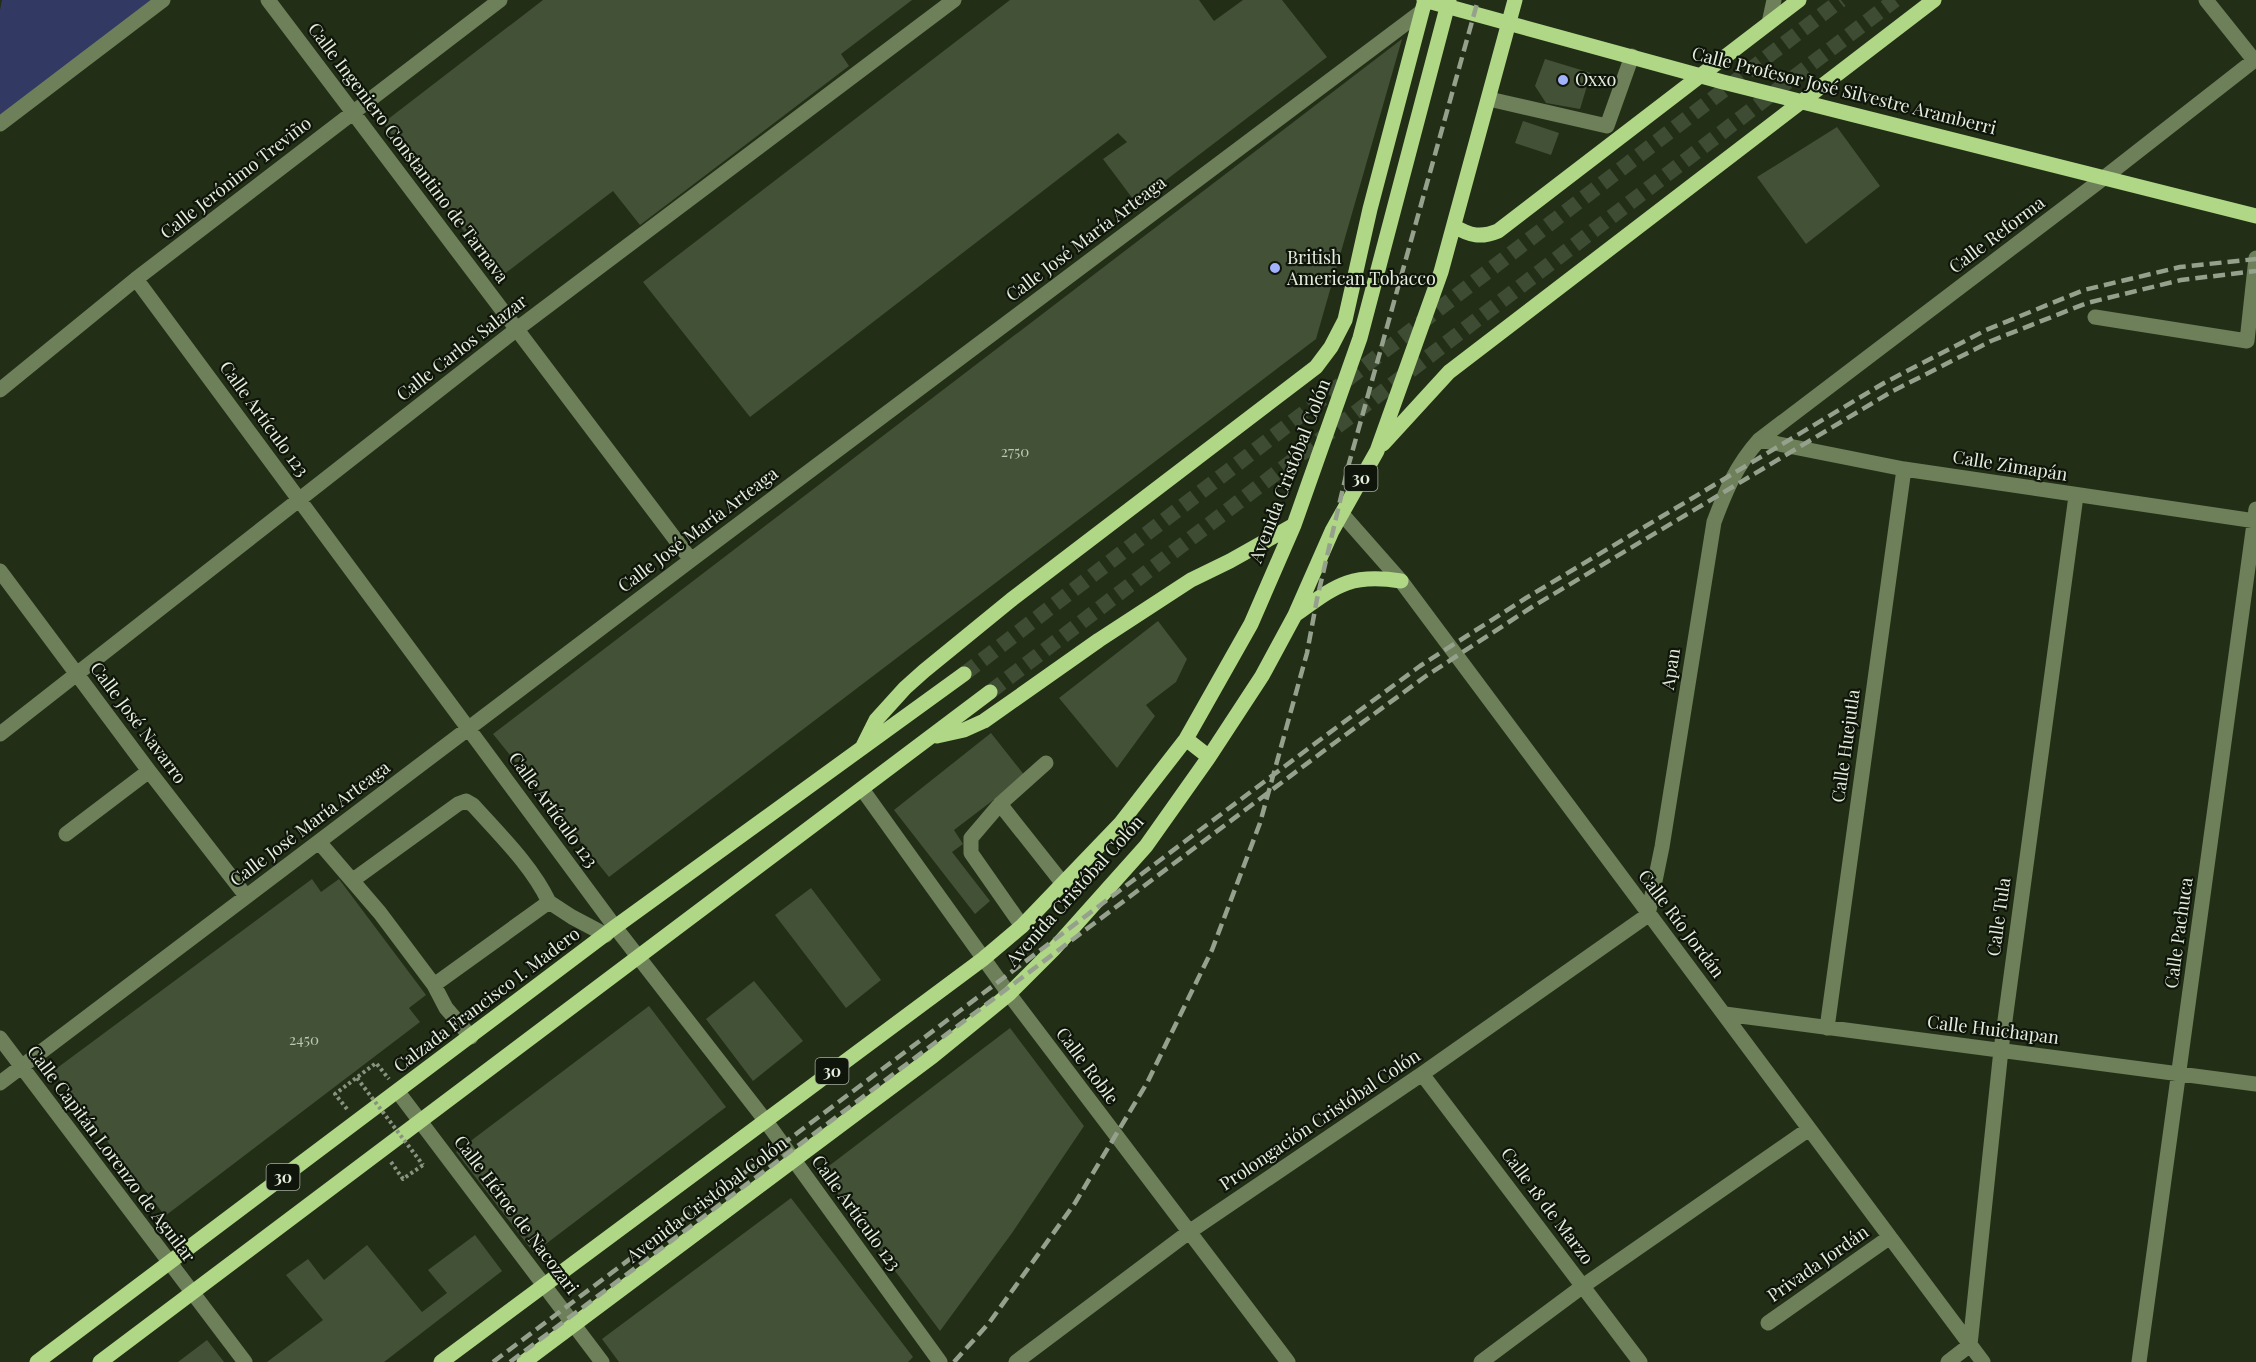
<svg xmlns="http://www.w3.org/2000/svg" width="2256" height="1362" font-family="'Playfair Display',serif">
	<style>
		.green { fill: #323963 }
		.building { fill: #435136 }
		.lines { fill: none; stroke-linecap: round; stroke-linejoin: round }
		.major-tunnel { stroke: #3f4c34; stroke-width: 15; stroke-dasharray: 15 8; stroke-linecap: butt }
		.path { stroke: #899480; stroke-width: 4; stroke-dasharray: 3 3; stroke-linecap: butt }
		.minor { stroke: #6d805a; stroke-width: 15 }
		.major { stroke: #afd786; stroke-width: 15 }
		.rail { stroke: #96a18d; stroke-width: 4.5; stroke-dasharray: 12 6; stroke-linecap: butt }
		.path-bridge { stroke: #899480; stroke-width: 4; stroke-dasharray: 3 3; stroke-linecap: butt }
		.poi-dot { fill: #a2b2fd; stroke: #0f150a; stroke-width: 2 }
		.labels { text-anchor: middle; stroke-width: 4.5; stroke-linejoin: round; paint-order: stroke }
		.number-label { font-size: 15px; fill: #bcc7b4 }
		.shield { fill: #0f150a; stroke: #a5ad9e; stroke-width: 1.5 }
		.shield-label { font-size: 16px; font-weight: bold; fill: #e5eede }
		.poi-label { font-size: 18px; fill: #e5eede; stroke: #0f150a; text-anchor: start }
		.street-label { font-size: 18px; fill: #e5eede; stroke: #0f150a }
	</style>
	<rect width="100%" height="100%" fill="#222f16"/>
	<path class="green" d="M2,0H163L0,124V10Z"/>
	<path class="building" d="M543,0H912L841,54L849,66L640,225L613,191L499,278L383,123Z
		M1010,0H1199L1214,21L1243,0H1282L1327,57L1136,203L1103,159L1127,142L1118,133L750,417L643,282Z
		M1402,39L1316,339L609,877L493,734Z
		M1545,59L1591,73L1580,109L1546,103L1535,86Z
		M1523,121L1559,133L1551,155L1515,143Z
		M1837,127L1880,186L1806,244L1757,177Z
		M1158,621L1187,659L1176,682L1146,705L1155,716L1117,768L1059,698Z
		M991,733L1025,776L954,830L963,844L952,852L990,901L975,914L894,810Z
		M312,879L321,892L339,879L426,995L409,1008L420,1022L165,1216L53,1071Z
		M811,888L881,980L846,1008L775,915Z
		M754,981L803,1041L753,1081L706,1019Z
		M649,1006L726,1107L534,1253L456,1152Z
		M1010,1028L1084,1126L1012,1233L940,1331L821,1172Z
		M791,1198L913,1357L908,1362H619L602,1339Z
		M475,1235L502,1271L384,1362H267L323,1320L286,1275L308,1259L324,1280L367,1245L422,1312L447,1293L428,1270Z
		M207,1340L224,1362H178Z"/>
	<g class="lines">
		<path class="major-tunnel" d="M964,674L1841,0
			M990,692L1895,0"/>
		<path class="path" d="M347,1109L335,1094L376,1063L389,1079
			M391,1162L403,1179L423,1165"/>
		<path class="minor" d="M268,0L691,560
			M2206,0L2254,60
			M1769,23L1774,0
			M1489,99L1607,126L1632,56
			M0,124L163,0
			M136,279L615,927L765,1120L940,1362
			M2095,317L2247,341L2256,258
			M0,390L136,279L500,0
			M1759,440L1904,469L2256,521
			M1342,514L1401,581L1983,1362
			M0,571L149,771L246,896
			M0,734L517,329L954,0
			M862,789L1009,994L1288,1362
			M1000,804L1064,885
			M66,834L149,771
			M319,842L380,913L434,985L446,1008L471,1037
			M353,880L458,804L466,801L473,805C500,835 532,866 549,902L434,985
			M549,902L572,917L606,935
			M1022,926L971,853V838L1000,804L1046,763
			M1725,1014L2256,1084
			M1827,1028L1904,469
			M0,1038L245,1362
			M1422,1074L1640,1362
			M0,1083L691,560L1421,12
			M398,1092L602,1362
			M1768,1323L1890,1237
			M1016,1362L1189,1232L1422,1074L1648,915L1662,847L1714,522C1726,490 1736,466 1759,440L2105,177L2256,59
			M1481,1362L1583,1286L1809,1129
			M1948,1362L1970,1345L2001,1050L2076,496
			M2139,1362L2256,509"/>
		<path class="major" d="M1424,0L1723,82L2256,216
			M1454,226C1470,236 1481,238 1498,231L1799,0
			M1383,444L1449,372L1934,0
			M1295,615C1336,586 1349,573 1401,581
			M937,736L964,730L984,721L1099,640L1191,580L1230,561L1294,525
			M1186,739L1209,757
			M862,748L876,720L905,688L924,671L1011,600L1316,367L1331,347L1345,320L1370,209L1425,0
			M37,1362L615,927L964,674
			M100,1362L990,692
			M441,1362L983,959L1022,926L1120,824L1186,739L1251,624L1294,525L1360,338L1449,0
			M524,1362L933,1056L1009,994L1053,950L1146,846L1209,757L1262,676L1295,615L1332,531L1377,451L1441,272L1515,0"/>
		<path class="rail" d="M493,1362L1325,736L1420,666L1526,598L1884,383L1986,330L2084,290L2180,267L2256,259
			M510,1362L1333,744L1426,676L1532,607L1891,392L1991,341L2087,303L2181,280L2256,271
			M954,1362L989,1323L1075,1203L1147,1083L1212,950L1260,823L1307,653L1317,599L1348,467L1478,0"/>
		<path class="path-bridge" d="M357,1078L423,1165"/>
	</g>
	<g class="poi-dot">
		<circle cx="1563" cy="80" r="6"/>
		<circle cx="1275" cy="268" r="6"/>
	</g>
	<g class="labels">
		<g class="number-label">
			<text x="1015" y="457">2750</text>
			<text x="304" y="1045">2450</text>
		</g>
		<g class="shield">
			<rect x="1344.5" y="465" width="33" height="26" rx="4.5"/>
			<rect x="815.5" y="1058" width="33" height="26" rx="4.5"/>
			<rect x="266.5" y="1164" width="33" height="26" rx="4.5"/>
		</g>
		<g class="shield-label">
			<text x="1361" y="484">30</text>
			<text x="832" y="1077">30</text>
			<text x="283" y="1183">30</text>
		</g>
		<g class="poi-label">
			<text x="1575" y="86">Oxxo</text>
			<text x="1287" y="264">British<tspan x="1287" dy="21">American Tobacco</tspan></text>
		</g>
		<g class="street-label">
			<text transform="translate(1844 91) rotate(14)" y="6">Calle Profesor José Silvestre Aramberri</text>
			<text transform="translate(408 153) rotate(53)" y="6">Calle Ingeniero Constantino de Tarnava</text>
			<text transform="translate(236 178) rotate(-38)" y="6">Calle Jerónimo Treviño</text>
			<text transform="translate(1997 235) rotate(-37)" y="6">Calle Reforma</text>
			<text transform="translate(1086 239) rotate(-37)" y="6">Calle José María Arteaga</text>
			<text transform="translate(462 348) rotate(-38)" y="6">Calle Carlos Salazar</text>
			<text transform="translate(264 419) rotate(54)" y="6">Calle Artículo 123</text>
			<text transform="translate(2010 466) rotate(9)" y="6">Calle Zimapán</text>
			<text transform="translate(1290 471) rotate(-69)" y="6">Avenida Cristóbal Colón</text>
			<text transform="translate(698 530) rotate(-37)" y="6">Calle José María Arteaga</text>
			<text transform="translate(1671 669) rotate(-81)" y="6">Apan</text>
			<text transform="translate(138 723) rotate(53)" y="6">Calle José Navarro</text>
			<text transform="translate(1846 746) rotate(-82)" y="6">Calle Huejutla</text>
			<text transform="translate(553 810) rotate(54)" y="6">Calle Artículo 123</text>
			<text transform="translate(310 824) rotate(-37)" y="6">Calle José María Arteaga</text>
			<text transform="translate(1075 891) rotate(-48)" y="6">Avenida Cristóbal Colón</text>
			<text transform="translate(1999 917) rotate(-82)" y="6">Calle Tula</text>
			<text transform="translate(1681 924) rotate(53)" y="6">Calle Río Jordán</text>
			<text transform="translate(2179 933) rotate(-82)" y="6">Calle Pachuca</text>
			<text transform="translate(487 1000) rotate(-37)" y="6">Calzada Francisco I. Madero</text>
			<text transform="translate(1993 1030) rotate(7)" y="6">Calle Huichapan</text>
			<text transform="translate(1087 1066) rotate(53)" y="6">Calle Roble</text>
			<text transform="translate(1320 1120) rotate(-34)" y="6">Prolongación Cristóbal Colón</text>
			<text transform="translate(111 1154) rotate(53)" y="6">Calle Capitán Lorenzo de Aguilar</text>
			<text transform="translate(707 1200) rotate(-37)" y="6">Avenida Cristóbal Colón</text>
			<text transform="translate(1547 1206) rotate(53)" y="6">Calle 18 de Marzo</text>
			<text transform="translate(856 1213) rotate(54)" y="6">Calle Artículo 123</text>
			<text transform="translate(516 1215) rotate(53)" y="6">Calle Héroe de Nacozari</text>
			<text transform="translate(1818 1264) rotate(-35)" y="6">Privada Jordán</text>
		</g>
	</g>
</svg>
